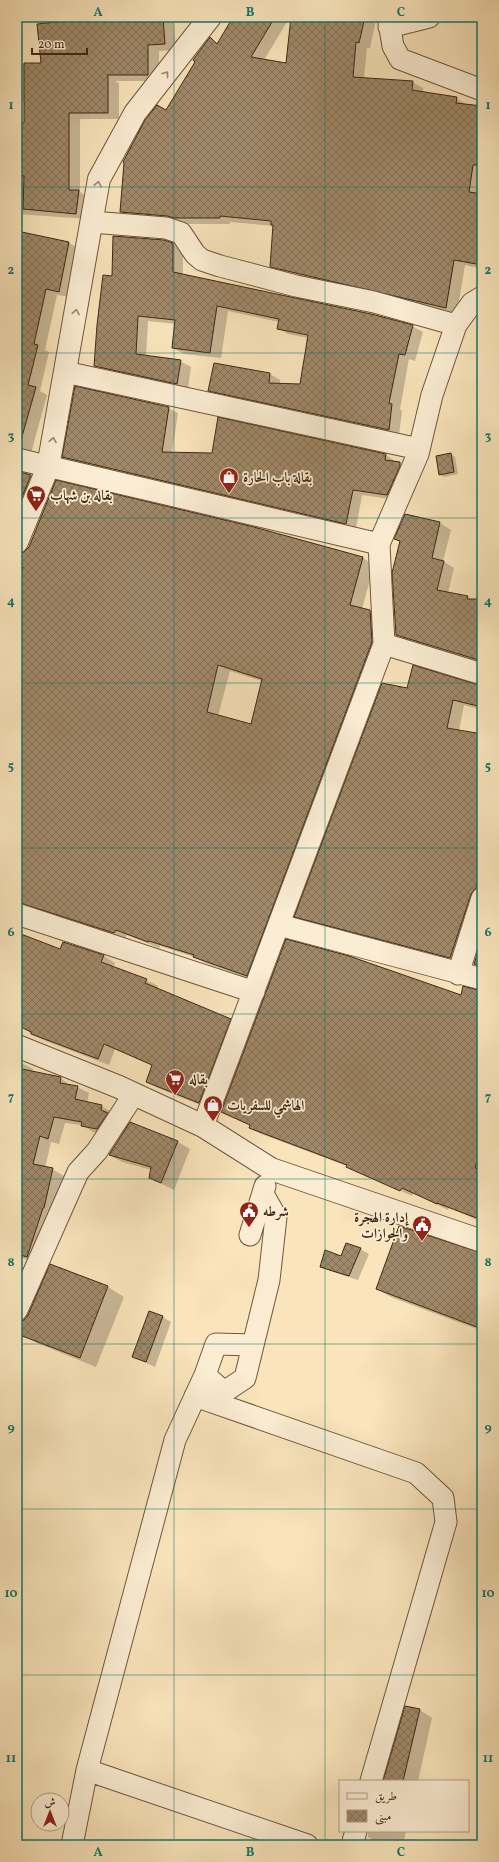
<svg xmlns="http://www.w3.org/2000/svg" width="499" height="1862" font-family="Vollkorn,Amiri,serif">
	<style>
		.shadow { fill: #0003; fill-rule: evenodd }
		.building { fill: url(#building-cross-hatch); stroke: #402712; fill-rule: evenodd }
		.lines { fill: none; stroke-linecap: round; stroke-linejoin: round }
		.minor-casing { stroke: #6e563c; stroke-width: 23 }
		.tertiary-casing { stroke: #6e563c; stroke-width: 24 }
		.minor { stroke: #fbedd3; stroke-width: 21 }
		.tertiary { stroke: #fbedd3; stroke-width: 22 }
		.oneway { stroke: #9e8a72 }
		.grid { fill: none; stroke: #0f766e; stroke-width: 1; stroke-opacity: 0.55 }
		.labels { text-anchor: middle; stroke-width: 3.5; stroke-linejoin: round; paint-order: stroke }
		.poi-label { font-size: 14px; font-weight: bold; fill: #402712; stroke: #fbedd3; text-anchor: start }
		.neatline { fill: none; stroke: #0f766e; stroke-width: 1.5 }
		.grid-label { font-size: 13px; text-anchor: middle; font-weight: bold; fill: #0f766e }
	</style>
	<defs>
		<pattern id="building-cross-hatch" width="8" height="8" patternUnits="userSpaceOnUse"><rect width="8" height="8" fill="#a0896a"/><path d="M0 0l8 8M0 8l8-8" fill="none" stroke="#847056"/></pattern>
	</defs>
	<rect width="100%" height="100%" fill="#f9e4bb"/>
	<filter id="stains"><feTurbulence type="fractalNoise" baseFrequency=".005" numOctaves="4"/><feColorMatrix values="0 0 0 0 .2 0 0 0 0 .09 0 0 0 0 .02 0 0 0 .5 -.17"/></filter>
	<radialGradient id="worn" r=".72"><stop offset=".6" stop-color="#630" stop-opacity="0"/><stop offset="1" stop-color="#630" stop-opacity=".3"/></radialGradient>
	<path class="shadow" d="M68,17H173L176,50L159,51V81H115L119,83V119H80V192L89,198L88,219L17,214V124H25L26,101L17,102V35L21,64H42L68,22Z
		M234,17H290L264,60L287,64L292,17H371L376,20L370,48H367L364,79L412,82L423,88V93L456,98L467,105L482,107V182L480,195H482V269L465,265L457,313L282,273L271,266L274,226L230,222V224H187L179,222L132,218L121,212L166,112L210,39L218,43Z
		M17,232L69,243L80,249L70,297L57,295L45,350L49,352L40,391L47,395L31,453L17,462Z
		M173,244L183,250V275L412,326L423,332L415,361L409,359L400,409L402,411L399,435L220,396L209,390L270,374L280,380V384L301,385L308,338L288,334L278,328L279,322L228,311L221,358L184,354L173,348L176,324L148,321L146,356L180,361L191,367L188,389L106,372L95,365L113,277Z
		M168,408L178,413L172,453L386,455L395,461V463L409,469L397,500L362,495L356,529L73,462L64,457Z
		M451,454L455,457L458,474L444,477L440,474Z
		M17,471L42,482L17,541Z
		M406,515L440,523L451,530L443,561L454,568L448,593L467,597L474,600H482V664L408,641L397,634L401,542L395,539Z
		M254,528L363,558L374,565L362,609L370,611L381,618L383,649L258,982L205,963L194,957L160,946L159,948L127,935L125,939L17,911V571L26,574ZM230,671L262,681L252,725L218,716Z
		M482,687V710L464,705L459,731L482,735V900L462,964L307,923L296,916L408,689Z
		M63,943L104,956L115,963L113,967L146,980L158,986L157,989L230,1020L241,1026L210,1109L158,1088L147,1082L153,1066L115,1049L109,1065L43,1040L17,1025V948L60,951Z
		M482,991V1222L449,1208L448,1210L413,1193L412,1196L347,1166L261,1134L250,1128L251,1126L222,1112L461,996Z
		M17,1061L33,1069L32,1072L60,1078L72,1086L77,1087L89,1093L87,1103L101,1106L112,1112L108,1135L93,1132L82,1125L65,1123L59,1144L51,1142L45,1168L52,1169L64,1176L56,1214L39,1263L22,1258L17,1286V1308Z
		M131,1123L178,1142L190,1149L174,1190L150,1178L152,1170L122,1162L110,1155Z
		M360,1249L369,1254L358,1280L330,1271L321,1266Z
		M482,1254V1331L393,1298L377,1289Z
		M51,1265L108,1287L124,1297L96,1367L39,1344L23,1335Z
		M163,1317L171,1322L155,1367L133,1357Z
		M420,1710L432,1718L418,1781H385Z
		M368,1831H406L403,1845L380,1844L368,1837Z"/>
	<path class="building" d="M67,17H163L165,44L148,45V75H107L108,76V113H69V190H79L76,214L23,209L24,176H17V123H24V63H41L37,24L67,21Z
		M233,17H275L251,57L286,63L291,17H365L359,43L356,42L353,77L413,81L412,90L457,97L456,103L482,106V134L477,165H473L469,192L482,194V265L454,260L446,308L270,267L273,225H271V221L220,216V218H175L167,216L120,212L124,163L123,162L145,120L157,105L166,110L195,62L193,60L210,37L217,44Z
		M17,231L69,242L59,292L46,289L34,344L38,345L28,385L36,387L21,440L17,439Z
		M113,236L164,240L173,243V272L371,314L413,325L405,355L399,354L389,403L392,404L389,430L208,391L214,363L270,373L269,383L300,384L308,335L277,329L279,319L217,306L210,353L172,348L175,320L138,316L136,354L181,360L177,384L94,366L97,325L103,275L112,276Z
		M75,386L169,407L162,452L212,453L218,417L386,454L385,460L400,462V466L387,495L353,490L346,524L62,457Z
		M451,453L454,472L439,475L436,456Z
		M17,471L31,475L17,509Z
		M56,480L254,527L363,557L350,605L370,610L372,642L247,976L193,957L194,955L149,941L148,942L116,930L114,933L17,902V590L23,567L17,566V554L24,552L29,547ZM218,665L262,679L251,724L207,712Z
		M405,514L440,522L432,558L444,561L437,590L468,596L467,599H482V661L396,635L392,573L400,541L394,539Z
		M413,665L482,686V707L453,700L447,728L482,734V874L480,873L476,888L471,894L450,958L294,917L382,683L407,688Z
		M21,934L60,949L63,942L104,955L101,962L147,979L145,983L231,1019L199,1103L146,1082L152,1065L104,1044L98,1059L31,1034V1032L17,1025V945Z
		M482,938V967L474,964Z
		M286,939L349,956L461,995L463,986L482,991V1147L475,1168L482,1170V1220L437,1203V1204L402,1188L400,1191L346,1167L347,1165L249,1128L250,1125L221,1112Z
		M17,1068L61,1077L60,1083L78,1086L75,1099L102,1105L101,1110L108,1113L97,1129L81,1126L82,1122L54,1117L48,1139L40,1136L33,1164L53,1168L44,1208H43L27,1257L17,1254Z
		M130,1122L178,1141L161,1183L149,1178L151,1167L109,1155Z
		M399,1226L482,1253V1329L376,1289Z
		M346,1243L361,1248L349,1276L320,1267L325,1250L341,1256Z
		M50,1264L108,1286L80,1358L17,1334V1322L24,1320L28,1315Z
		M149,1311L163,1316L146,1362L132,1357Z
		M405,1706L420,1709L403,1781H383Z"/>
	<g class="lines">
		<g class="minor-casing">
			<path id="minor" d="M388,17L393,46L400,59L482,90
				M389,27L429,17
				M92,222L166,228L181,233L195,254L202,260L220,266L296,286L374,302L456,325
				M65,372L419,449
				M17,459L379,544
				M384,644L482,674
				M17,914L254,992
				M279,925L482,979
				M458,974L482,898
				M203,1126L384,644L379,544L418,454L432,395L456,325L472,303L482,297
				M250,1235L265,1186
				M17,1310L78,1172L97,1151L134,1094
				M253,1345L216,1344L205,1375L224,1392L245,1378L269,1280L276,1217L263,1194
				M205,1375L175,1440L87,1770L307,1845
				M195,1396L416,1473L443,1498L446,1522L371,1781
				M72,1845L87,1770
				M352,1845L356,1831"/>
		</g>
		<g class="tertiary-casing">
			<path id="tertiary" d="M17,542L48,467L99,179L135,113L210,17
				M17,1046L119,1087L203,1126L271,1169L482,1241"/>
		</g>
		<use href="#minor" class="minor"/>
		<use href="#tertiary" class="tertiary"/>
	</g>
	<defs><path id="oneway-chevron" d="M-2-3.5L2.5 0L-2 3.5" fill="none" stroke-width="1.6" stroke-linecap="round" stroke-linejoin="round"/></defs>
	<g class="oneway">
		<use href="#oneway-chevron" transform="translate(166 74) rotate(-52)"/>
		<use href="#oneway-chevron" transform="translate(98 184) rotate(-78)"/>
		<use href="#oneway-chevron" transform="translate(76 312) rotate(-80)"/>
		<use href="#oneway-chevron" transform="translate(53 440) rotate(-80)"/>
	</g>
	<path class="grid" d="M174,17V1845M325,17V1845M17,187H482M17,353H482M17,518H482M17,683H482M17,848H482M17,1014H482M17,1179H482M17,1344H482M17,1509H482M17,1675H482"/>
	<defs>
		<g id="shop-pin" transform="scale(1)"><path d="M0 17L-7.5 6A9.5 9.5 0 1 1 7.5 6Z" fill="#8f2418" stroke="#fbedd3"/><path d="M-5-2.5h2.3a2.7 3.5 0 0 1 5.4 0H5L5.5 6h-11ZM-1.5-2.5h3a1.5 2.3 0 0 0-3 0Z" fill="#fff"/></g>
		<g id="supermarket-pin" transform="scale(1)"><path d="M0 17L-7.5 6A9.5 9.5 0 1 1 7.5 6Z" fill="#8f2418" stroke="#fbedd3"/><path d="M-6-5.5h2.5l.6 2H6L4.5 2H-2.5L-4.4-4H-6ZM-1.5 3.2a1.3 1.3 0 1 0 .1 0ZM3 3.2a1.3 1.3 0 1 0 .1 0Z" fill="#fff"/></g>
		<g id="civic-pin" transform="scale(1)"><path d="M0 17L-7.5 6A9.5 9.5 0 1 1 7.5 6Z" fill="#8f2418" stroke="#fbedd3"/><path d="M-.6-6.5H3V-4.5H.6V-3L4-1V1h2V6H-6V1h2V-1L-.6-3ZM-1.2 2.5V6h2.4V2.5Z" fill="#fff"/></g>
	</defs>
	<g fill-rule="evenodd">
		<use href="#shop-pin" x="229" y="477"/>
		<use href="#supermarket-pin" x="36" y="495"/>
		<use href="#supermarket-pin" x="175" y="1079"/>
		<use href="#shop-pin" x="213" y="1105"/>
		<use href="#civic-pin" x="249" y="1211"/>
		<use href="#civic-pin" x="422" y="1225"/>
	</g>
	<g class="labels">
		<g class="poi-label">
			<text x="243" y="482">بقالة باب الحارة</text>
			<text x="50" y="500">بقاله بن شهاب</text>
			<text x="189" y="1084">بقاله</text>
			<text x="227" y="1110">الهاشمي للسفريات</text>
			<text x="263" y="1216">شرطه</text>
			<text x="408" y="1222" text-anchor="end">إدارة الهجرة<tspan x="408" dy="16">والجوازات</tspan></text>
		</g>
	</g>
	<rect width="499" height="1862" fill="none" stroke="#f9e4bb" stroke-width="44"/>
	<rect x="339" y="1780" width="130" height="52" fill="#fbedd3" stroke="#b09e86"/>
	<rect x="347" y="1793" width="20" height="6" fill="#fbedd3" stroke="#b09e86"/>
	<text x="375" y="1800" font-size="12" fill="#402712">طريق</text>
	<rect x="347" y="1810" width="20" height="12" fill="url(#building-cross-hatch)" stroke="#b09e86"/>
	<text x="375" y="1820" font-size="12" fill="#402712">مبنى</text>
	<g transform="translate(50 1812)"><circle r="19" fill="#fbedd3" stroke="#b09e86"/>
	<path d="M0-3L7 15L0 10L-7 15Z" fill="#8f2418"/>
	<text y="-6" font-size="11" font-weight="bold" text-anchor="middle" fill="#402712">ش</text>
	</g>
	<path d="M32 48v6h55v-6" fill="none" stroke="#402712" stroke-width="2"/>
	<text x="38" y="48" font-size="12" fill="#402712" stroke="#fbedd3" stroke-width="3" paint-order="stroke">20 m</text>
	<rect x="22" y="22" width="455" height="1818" class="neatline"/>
	<g class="grid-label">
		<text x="98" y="16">A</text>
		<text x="250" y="16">B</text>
		<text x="401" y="16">C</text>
		<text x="11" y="109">1</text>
		<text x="488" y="109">1</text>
		<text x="11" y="274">2</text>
		<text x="488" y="274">2</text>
		<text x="11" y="440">3</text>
		<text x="488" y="440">3</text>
		<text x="11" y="605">4</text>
		<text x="488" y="605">4</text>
		<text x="11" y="770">5</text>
		<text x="488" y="770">5</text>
		<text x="11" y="936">6</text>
		<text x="488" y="936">6</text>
		<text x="11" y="1101">7</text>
		<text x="488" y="1101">7</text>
		<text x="11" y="1266">8</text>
		<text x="488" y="1266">8</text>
		<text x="11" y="1431">9</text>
		<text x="488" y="1431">9</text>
		<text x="11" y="1597">10</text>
		<text x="488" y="1597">10</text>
		<text x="11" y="1762">11</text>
		<text x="488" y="1762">11</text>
		<text x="98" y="1856">A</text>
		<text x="250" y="1856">B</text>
		<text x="401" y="1856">C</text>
	</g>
	<rect width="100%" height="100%" filter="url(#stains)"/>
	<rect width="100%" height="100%" fill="url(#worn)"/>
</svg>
